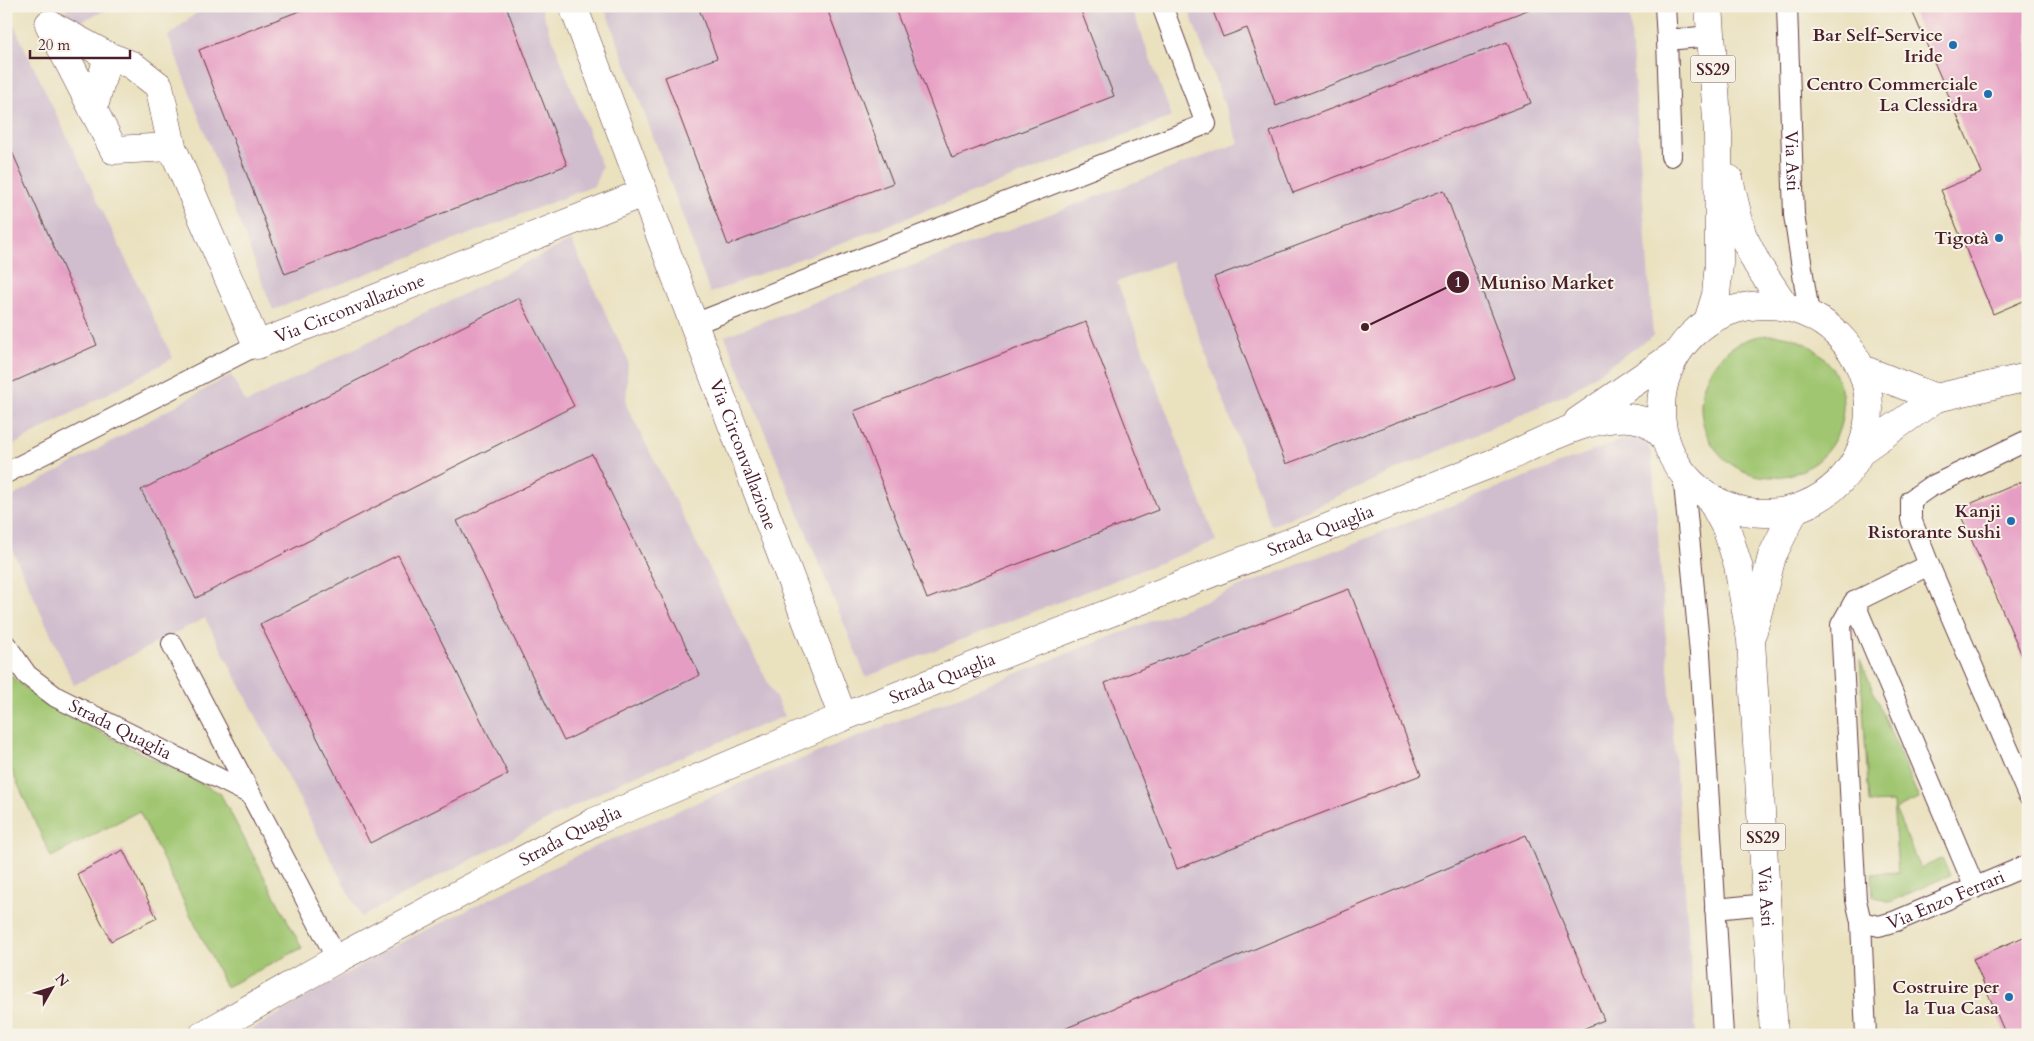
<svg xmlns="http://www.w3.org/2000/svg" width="2034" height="1041" font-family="Cardo,serif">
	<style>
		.industrial { fill: #d0bdcd }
		.green { fill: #a0c671; stroke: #75724e }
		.building { fill: #e69dc3 }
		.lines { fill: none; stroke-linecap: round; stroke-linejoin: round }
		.service-casing { stroke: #623c41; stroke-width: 22 }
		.minor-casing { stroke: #623c41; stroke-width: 29 }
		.primary-casing { stroke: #623c41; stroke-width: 29 }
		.service { stroke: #fff; stroke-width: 20 }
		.minor { stroke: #fff; stroke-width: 28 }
		.primary { stroke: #fff; stroke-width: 28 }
		.poi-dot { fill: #1f6fb2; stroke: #f7f3e8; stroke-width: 2 }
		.labels { text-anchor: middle; stroke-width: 4; stroke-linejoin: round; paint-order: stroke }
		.shield { fill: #f7f3e8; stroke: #7e5f64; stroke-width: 1 }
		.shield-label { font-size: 16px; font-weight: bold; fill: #4a1f2b }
		.poi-label { font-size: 18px; font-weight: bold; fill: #4a1f2b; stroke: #f7f3e8; text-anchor: end }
		.street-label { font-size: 18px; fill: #4a1f2b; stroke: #f7f3e8 }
		.leader { fill: none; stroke: #4a1f2b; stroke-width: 2 }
		.callout-dot { fill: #4a1f2b; stroke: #f7f3e8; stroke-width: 2 }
		.mark-label { font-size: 15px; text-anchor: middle; font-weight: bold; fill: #fff }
		.callout-label { font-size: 19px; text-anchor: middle; font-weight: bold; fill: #4a1f2b; stroke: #f7f3e8; stroke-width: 4; stroke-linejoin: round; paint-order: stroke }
	</style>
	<rect width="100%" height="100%" fill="#f7f3e8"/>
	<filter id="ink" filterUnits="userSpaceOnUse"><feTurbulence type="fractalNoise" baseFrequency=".02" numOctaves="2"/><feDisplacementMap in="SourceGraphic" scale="10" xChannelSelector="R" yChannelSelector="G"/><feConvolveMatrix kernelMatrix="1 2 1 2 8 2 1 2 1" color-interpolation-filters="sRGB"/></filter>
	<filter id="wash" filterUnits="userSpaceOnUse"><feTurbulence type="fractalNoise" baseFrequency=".0096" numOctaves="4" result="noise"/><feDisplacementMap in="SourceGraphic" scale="20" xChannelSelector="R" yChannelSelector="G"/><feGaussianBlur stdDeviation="1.12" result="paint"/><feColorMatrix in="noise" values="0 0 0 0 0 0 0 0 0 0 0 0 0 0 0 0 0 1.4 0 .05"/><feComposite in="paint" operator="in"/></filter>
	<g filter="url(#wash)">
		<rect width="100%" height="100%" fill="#eae1bf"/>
		<path class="industrial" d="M64,6H115L73,25Z
			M205,6H540L602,167L594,186L273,310L168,36Z
			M604,6H1131L1172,117L710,293L674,192Z
			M1187,6H1629L1653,336L1567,394L1271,526L1171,261L1117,282L1216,541L866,677L725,336L1239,143Z
			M6,9L173,358L6,449Z
			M571,240L628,360L626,405L785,716L624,780L361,917L205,618L74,685L6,536V500L231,375L246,403Z
			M1642,432L1652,456L1696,1035H243L386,950L592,848L739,784L1040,664Z"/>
		<path class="green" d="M1701 406a71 71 0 1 1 142 0a71 71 0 1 1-142 0Z
			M1860,660L1919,799L1895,809L1920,868L1942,859L1950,875L1890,902L1873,896L1872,874L1898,872L1893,802L1869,803Z
			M6,669L14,679L47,705L220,793L302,948L226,987L139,811L51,857L6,758Z"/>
		<g id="blocks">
			<path class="building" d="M312,6H506L567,165L285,274L199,50Z
				M698,6H826L893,183L728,245L665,77L717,58Z
				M894,6H1079L1114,96L952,158Z
				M1211,6H1529L1530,9L1276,106L1247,28L1223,37Z
				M1910,6H2028V299L1993,314L1941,190L1982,173Z
				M1507,42L1531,103L1293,193L1270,132Z
				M6,138L97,345L6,385Z
				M1444,190L1515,378L1286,464L1214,277Z
				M519,298L574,406L196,598L141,490Z
				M1086,322L1158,510L927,599L854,411Z
				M592,454L700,675L564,741L457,521Z
				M2028,479V669L1958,509Z
				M398,555L508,774L370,843L260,624Z
				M1349,589L1421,775L1177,869L1105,683Z
				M1526,835L1604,1020L1569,1035H1050Z
				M123,850L157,918L111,941L77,874Z
				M2028,935V1035H2006L1973,959Z"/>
		</g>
	</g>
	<g filter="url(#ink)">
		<use href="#blocks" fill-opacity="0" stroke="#623c41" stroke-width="1"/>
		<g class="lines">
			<g class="service-casing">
				<g id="service">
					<path d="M1665,6L1667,40L1711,36"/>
					<path id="s1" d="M1787,6L1794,215L1809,314"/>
					<path d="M1667,40L1671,156"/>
					<path d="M694,324L1206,124L1162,6"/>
					<path d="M2028,440L1928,488L1911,500V519L1929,565L2028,795"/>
					<path d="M6,473L257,345"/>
					<path d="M1683,473L1700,653L1723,1035"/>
					<path d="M1854,602L1975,888"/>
					<path d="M172,644L337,959"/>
					<path id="s2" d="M6,645L27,675L56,697L250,794"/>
					<path d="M1715,909L1767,904"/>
					<path id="s3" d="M1861,922L1879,926L1896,921L2028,865"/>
					<path d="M1866,1035L1861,922L1856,900L1841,625L1854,602L1929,565"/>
				</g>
			</g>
			<g class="minor-casing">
				<g id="minor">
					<path id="s4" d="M573,6L843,717"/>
					<path d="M49,24L108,56L132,65L159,86L172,147L114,150Z"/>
					<path d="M93,110L108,56"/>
					<path id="s5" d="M172,147L257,345L643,193"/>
					<path d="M1862,369L1936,398"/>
					<path d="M1578,421L1677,353"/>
					<path d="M1862,450L1936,398L2028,377"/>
					<path id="s6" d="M203,1035L337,959L594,822L843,717L1506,458C1540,442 1611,404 1648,423C1654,426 1660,433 1665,438"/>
				</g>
			</g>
			<g class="primary-casing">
				<g id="primary">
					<path d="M1729,179L1742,234L1757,264L1785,306"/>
					<circle cx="1765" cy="409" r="104"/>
					<path d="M1708,321L1716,295L1719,263L1718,133L1709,6"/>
					<path id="s7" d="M1710,498L1727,530L1738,565L1751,640L1774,1035"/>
					<path d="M1753,631L1772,556L1795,509"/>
				</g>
			</g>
			<use href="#service" class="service"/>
			<use href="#minor" class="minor"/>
			<use href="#primary" class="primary"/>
		</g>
	</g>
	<g class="poi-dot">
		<circle cx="1953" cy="45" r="5"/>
		<circle cx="1988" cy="94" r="5"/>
		<circle cx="1999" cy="238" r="5"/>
		<circle cx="2011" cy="521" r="5"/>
		<circle cx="2009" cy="997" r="5"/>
	</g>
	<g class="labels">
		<g class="shield">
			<rect x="1690.5" y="55.5" width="45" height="27" rx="4"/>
			<rect x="1740.5" y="823.5" width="45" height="27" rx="4"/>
		</g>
		<g class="shield-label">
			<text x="1713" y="75">SS29</text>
			<text x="1763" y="843">SS29</text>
		</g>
		<g class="poi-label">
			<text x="1943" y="41">Bar Self-Service<tspan x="1943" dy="21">Iride</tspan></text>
			<text x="1978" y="90">Centro Commerciale<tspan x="1978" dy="21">La Clessidra</tspan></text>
			<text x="1989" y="244">Tigotà</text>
			<text x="2001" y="517">Kanji<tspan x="2001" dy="21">Ristorante Sushi</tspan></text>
			<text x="1999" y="993">Costruire per<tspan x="1999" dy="21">la Tua Casa</tspan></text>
		</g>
		<g class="street-label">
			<text dy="6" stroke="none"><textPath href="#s1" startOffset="155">Via Asti</textPath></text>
			<text dy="6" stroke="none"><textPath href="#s5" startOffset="315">Via Circonvallazione</textPath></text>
			<text dy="6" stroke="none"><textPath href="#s4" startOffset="480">Via Circonvallazione</textPath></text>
			<text dy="6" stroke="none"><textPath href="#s6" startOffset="1228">Strada Quaglia</textPath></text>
			<text dy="6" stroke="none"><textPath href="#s6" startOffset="822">Strada Quaglia</textPath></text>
			<text dy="6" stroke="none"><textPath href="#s2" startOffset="145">Strada Quaglia</textPath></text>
			<text dy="6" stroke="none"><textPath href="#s6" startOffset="418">Strada Quaglia</textPath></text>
			<text dy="6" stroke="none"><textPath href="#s7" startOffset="406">Via Asti</textPath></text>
			<text dy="6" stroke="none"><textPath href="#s3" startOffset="90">Via Enzo Ferrari</textPath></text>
		</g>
	</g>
	<path class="leader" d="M1365 327L1458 282"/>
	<g class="callout-dot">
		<circle cx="1365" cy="327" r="5"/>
		<circle cx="1458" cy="282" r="12"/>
	</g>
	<g class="mark-label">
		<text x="1458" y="287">1</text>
	</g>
	<g class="callout-label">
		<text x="1547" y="289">Muniso Market</text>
	</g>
	<rect width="2034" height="1041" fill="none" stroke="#f7f3e8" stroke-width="25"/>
	<g transform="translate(52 988) rotate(51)" stroke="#f7f3e8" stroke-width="4" paint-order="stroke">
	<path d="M0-4L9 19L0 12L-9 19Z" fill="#4a1f2b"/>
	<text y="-8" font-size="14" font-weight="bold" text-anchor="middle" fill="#4a1f2b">N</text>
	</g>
	<path d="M30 50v8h100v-8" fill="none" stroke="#4a1f2b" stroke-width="2.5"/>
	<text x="38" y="50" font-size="15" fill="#4a1f2b" stroke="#f7f3e8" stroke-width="4" paint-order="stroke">20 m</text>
</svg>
